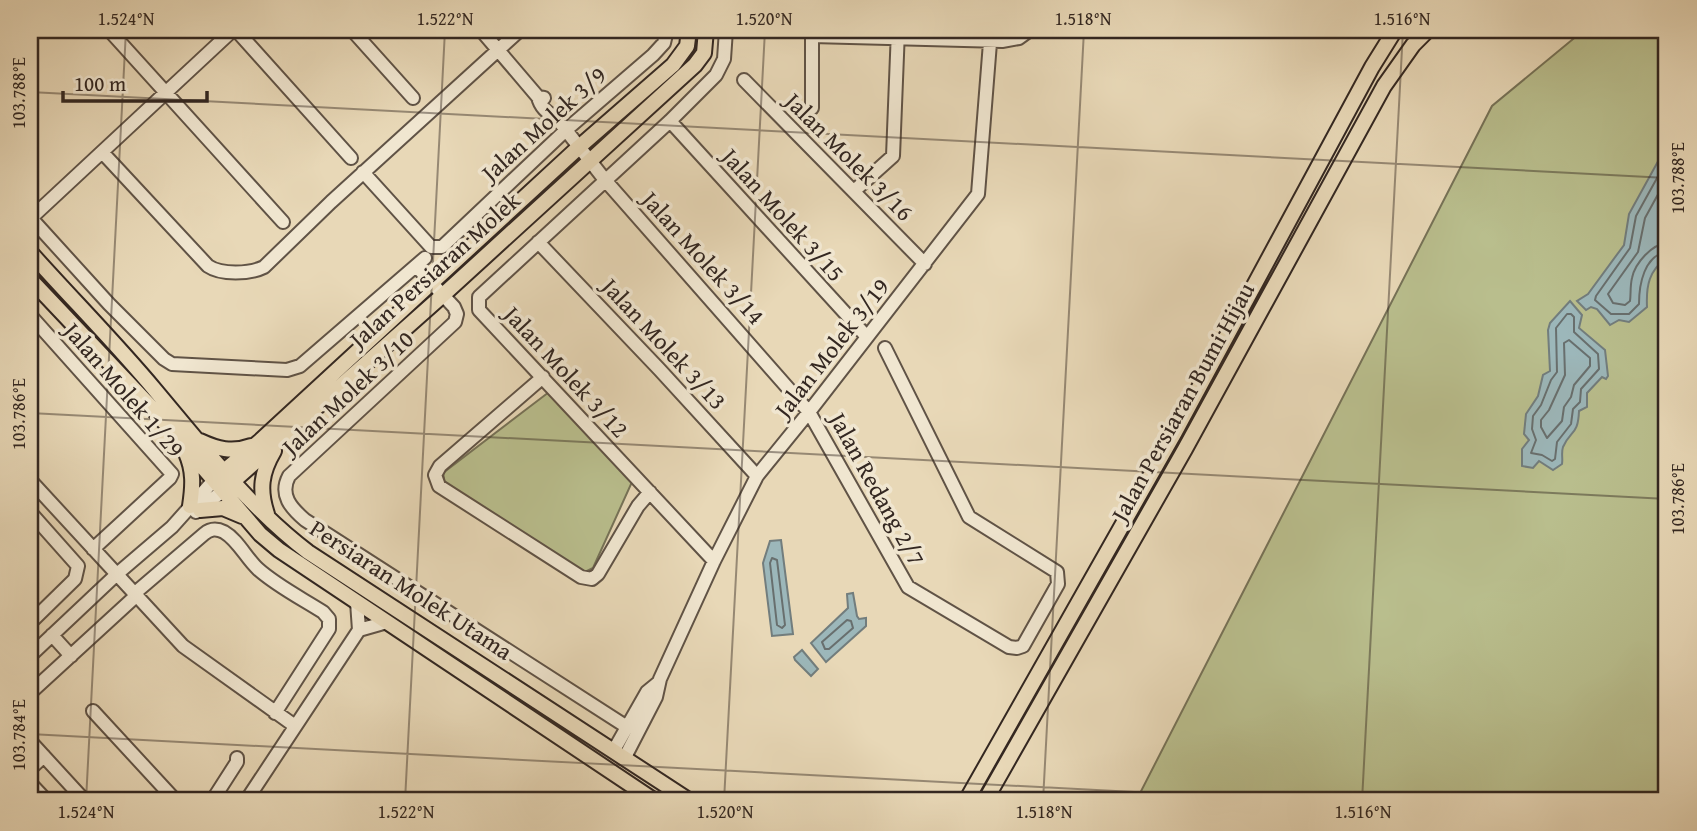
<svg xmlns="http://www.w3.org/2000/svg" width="1697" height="831" font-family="'Gentium Book Plus',serif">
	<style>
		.green { fill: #b9be8d; stroke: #767257; stroke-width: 2 }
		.water { fill: #9cb7ba; stroke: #727d7d; stroke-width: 2 }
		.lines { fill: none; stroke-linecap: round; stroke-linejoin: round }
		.shore { stroke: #686f6e; stroke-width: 2 }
		.minor-casing { stroke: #605346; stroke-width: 16 }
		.major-casing { stroke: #332721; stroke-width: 18 }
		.minor { stroke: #f0e6d0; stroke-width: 12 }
		.major { stroke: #e8d8b7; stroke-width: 14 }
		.ticks { fill: none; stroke: #332721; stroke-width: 2; stroke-opacity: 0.45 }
		.labels { text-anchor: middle; stroke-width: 7; stroke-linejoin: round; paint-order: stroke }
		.street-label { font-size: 24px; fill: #332721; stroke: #f0e6d0 }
		.neatline { fill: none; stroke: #332721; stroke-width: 2.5 }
		.ticks-label { font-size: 18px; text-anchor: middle; fill: #332721 }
	</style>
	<rect width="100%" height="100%" fill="#e8d8b7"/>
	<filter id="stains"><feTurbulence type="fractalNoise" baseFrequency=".00286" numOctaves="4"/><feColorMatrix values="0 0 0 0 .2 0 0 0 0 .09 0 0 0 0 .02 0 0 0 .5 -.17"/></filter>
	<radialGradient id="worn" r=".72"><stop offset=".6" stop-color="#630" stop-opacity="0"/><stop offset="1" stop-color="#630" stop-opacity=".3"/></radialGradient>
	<path class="green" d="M1584,30H1667V801H1136L1492,106Z
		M549,392L632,482L593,568L585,572L445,484L443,473Z"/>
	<path class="water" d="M1667,145V257C1649,271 1646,285 1647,307L1629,322L1619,320L1610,325L1597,309L1591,307L1586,310L1577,301L1588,294L1624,245L1629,214Z
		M1570,301L1582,315L1579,328L1605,350L1608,376L1606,379L1602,377L1587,393V407L1579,411C1578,436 1571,429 1563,447C1561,453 1563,458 1562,464L1553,470L1539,461L1533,468L1522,466V449L1529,440L1524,434L1526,414L1538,396L1543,375L1550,371L1548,330L1550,323Z
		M781,540L793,634L772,636L763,563L770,541Z
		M853,593L857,616L859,619L866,618V626L826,662L811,643L848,608L847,594Z
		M802,650L818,669L811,676L795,660L794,657Z"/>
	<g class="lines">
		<path class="shore" d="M1667,160L1636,216L1630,248L1596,296L1595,300L1611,314H1629L1639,304C1639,285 1644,255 1667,252
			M1667,178L1645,218L1638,252L1608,294L1613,303L1625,305L1630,301C1631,294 1630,286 1632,278C1635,263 1652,244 1667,243
			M1571,314L1574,317V332L1598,354L1599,369L1581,389L1580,402L1573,409L1571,424L1557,442L1555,459L1552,461L1542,455L1531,453L1536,440L1532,429L1533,416L1541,405L1551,380L1557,372L1556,328L1567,314Z
			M1569,340L1590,358V366L1574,385L1571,397L1564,407L1562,421L1547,438L1541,427V420L1549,410L1565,375L1564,343Z
			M772,558L777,560L785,625L782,628L777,625L770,563Z
			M847,620L851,621L853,628L829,649H825L822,642Z"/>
		<g class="minor-casing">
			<path id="minor" d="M109,30L283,222
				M236,30L351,158
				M352,30L413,98
				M481,30L538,97L544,98
				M812,30V108
				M812,36L1002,41L1019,38L1030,30
				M744,80L925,264
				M538,97C540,106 547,114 555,116L605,180L809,412L908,587L1009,647L1017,648L1023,646L1058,584L1057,572L969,517L885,348
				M670,121L867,337
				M102,152L208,266C221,275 250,274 264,267L331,202L520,30
				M363,172L431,247H442L566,130L653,55L664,43L667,30
				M854,191L893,156L898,30
				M30,217L109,304L164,359L172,364L287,370L300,366L425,258
				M30,219L233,30
				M538,242L659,369L757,476
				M416,266L454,307L457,314L455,322L289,476C279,495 291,508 305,520L627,727
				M30,315L172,474L170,478L93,549
				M543,377L440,466L435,475L439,486L581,577L592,579L598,574L638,506L650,492
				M30,480L183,646L295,726
				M30,512L78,566L75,579L30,623
				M196,512L224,490
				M714,561L479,310V297L670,121L716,75L724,59L726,30
				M135,593L204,534C210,529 216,528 224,532C238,540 246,558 258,569C277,586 301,598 323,612L329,619V629L275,713
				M359,630L387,622
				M52,635L71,656
				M30,656L117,574L172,527L214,480
				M30,693L137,595
				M93,711L176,801
				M30,741L85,801
				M614,750L647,692L658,683
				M625,757L656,697L660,679L714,561L757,476L809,412L978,194L991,30
				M30,769L44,756
				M30,783L47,801
				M212,801L237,762V758
				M246,801L359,630L357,602"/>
		</g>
		<g class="major-casing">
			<path id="major" d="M30,252C71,298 115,342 155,390C203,447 249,507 308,552L690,801
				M30,279L152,408L260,534L279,550L655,801
				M200,441C217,449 232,453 251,446
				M186,453C194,471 193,486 190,506
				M218,476L259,442L579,147L673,65L687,46L689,30
				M228,486L443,295L695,65L704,53L706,30
				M200,510L223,508L242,516
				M267,514C259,490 261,473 274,451
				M966,801L1175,432L1372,67L1395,30
				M985,801L1185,449L1384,86L1413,45L1428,30"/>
		</g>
		<use href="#minor" class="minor"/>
		<use href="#major" class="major"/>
	</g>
	<path class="ticks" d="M30,92L1667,178M30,413L1667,499M30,734L1304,801M86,801L126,30M405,801L445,30M724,801L765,30M1043,801L1084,30M1362,801L1403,30"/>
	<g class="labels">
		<g class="street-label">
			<text transform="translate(544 124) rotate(-42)" y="8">Jalan Molek 3/9</text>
			<text transform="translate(849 157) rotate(45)" y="8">Jalan Molek 3/16</text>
			<text transform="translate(783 215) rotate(48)" y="8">Jalan Molek 3/15</text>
			<text transform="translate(703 258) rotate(48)" y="8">Jalan Molek 3/14</text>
			<text transform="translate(435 270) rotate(-42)" y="8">Jalan Persiaran Molek</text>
			<text transform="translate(664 344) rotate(47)" y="8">Jalan Molek 3/13</text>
			<text transform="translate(832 348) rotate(-52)" y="8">Jalan Molek 3/19</text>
			<text transform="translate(566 372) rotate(47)" y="8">Jalan Molek 3/12</text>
			<text transform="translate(124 390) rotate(49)" y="8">Jalan Molek 1/29</text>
			<text transform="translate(348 393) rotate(-43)" y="8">Jalan Molek 3/10</text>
			<text transform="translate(1183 402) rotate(-61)" y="8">Jalan Persiaran Bumi Hijau</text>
			<text transform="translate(877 489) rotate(61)" y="8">Jalan Redang 2/7</text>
			<text transform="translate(411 590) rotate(33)" y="8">Persiaran Molek Utama</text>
		</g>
	</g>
	<rect width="1697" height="831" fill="none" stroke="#e8d8b7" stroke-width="77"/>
	<path d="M63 91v10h144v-10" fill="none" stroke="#332721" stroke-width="3.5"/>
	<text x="74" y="91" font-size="21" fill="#332721" stroke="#f0e6d0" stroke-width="5" paint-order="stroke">100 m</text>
	<rect x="38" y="38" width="1620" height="754" class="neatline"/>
	<g class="ticks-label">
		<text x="126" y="25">1.524°N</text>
		<text x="445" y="25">1.522°N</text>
		<text x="764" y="25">1.520°N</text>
		<text x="1083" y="25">1.518°N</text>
		<text x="1402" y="25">1.516°N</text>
		<text transform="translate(19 93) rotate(-90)" y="6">103.788°E</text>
		<text transform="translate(1678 178) rotate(-90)" y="6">103.788°E</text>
		<text transform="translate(19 414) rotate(-90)" y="6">103.786°E</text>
		<text transform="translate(1678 499) rotate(-90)" y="6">103.786°E</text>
		<text transform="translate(19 735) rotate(-90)" y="6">103.784°E</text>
		<text x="86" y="818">1.524°N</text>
		<text x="406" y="818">1.522°N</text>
		<text x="725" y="818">1.520°N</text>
		<text x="1044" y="818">1.518°N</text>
		<text x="1363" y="818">1.516°N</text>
	</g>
	<rect width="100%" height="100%" filter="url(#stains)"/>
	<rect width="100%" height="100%" fill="url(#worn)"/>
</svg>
